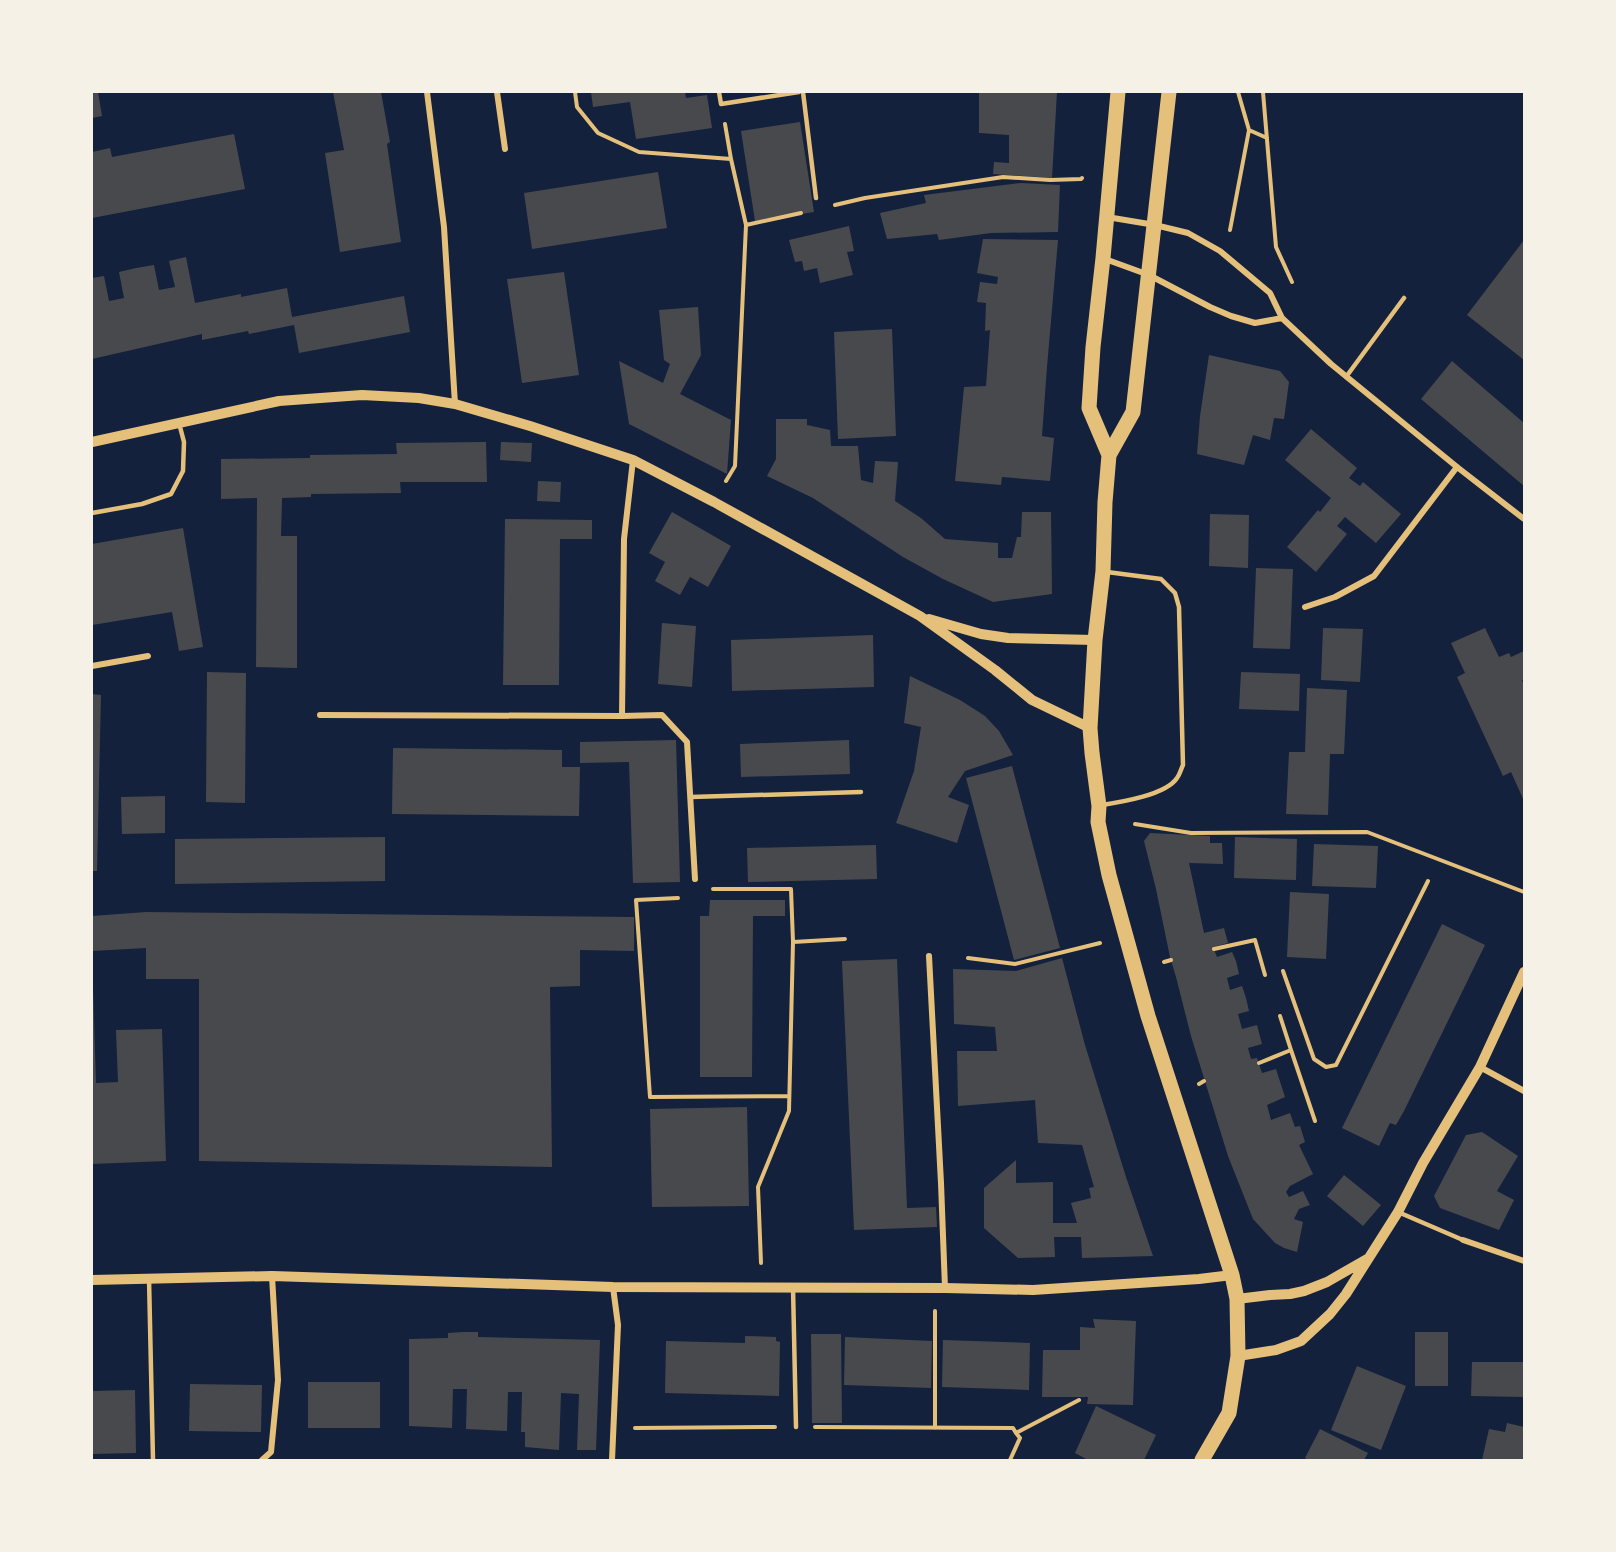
<svg xmlns="http://www.w3.org/2000/svg" width="1616" height="1552" font-family="Ubuntu,sans-serif">
	<style>
		.building { fill: #48494c }
		.lines { fill: none; stroke-linecap: round; stroke-linejoin: round }
		.path { stroke: #e5c07b; stroke-width: 4 }
		.service { stroke: #e5c07b; stroke-width: 4.5 }
		.minor { stroke: #e5c07b; stroke-width: 6 }
		.tertiary { stroke: #e5c07b; stroke-width: 10 }
		.primary { stroke: #e5c07b; stroke-width: 15 }
	</style>
	<rect width="100%" height="100%" fill="#14213d"/>
	<path class="building" d="M92,92H98L102,116L92,118Z
		M333,92H381L390,142L387,144L401,242L340,252L325,153L344,150Z
		M591,92H685L686,98L707,95L712,128L636,139L630,102L593,107Z
		M979,92H1057L1052,178L993,174L994,162L1009,163V135L979,133Z
		M800,122L814,212L755,221L741,131Z
		M234,134L245,189L92,218V152L110,148L112,157Z
		M658,172L667,228L532,249L524,193Z
		M1021,183L1060,185L1058,232L991,233L939,240L937,234L887,239L880,213L926,203L924,195Z
		M849,226L854,251L847,252L853,275L820,283L817,268L804,271L802,261L795,262L789,240Z
		M983,239L1058,240L1047,367L1042,436L1054,438L1050,481L1002,477L1001,485L955,481L964,387L986,386L990,330L985,331L986,303L977,302L980,282L997,284L998,277L977,273Z
		M1524,240V360L1467,315Z
		M186,257L195,303L241,294V297L287,288L292,317L404,296L410,332L299,353L294,325L249,334L248,331L202,340V334L92,359V278L104,276L109,301L124,298L119,272L136,268L154,265L159,290L175,287L169,261Z
		M564,272L579,375L522,383L507,279Z
		M698,307L701,355L680,394L731,420L727,474L629,424L619,361L663,383L670,364L664,360L659,310Z
		M892,329L896,436L838,439L834,332Z
		M1209,355L1280,371L1289,382L1284,419L1274,418L1270,440L1253,435L1244,465L1197,454L1200,416Z
		M1452,361L1524,423V486L1421,399Z
		M776,419H807V425L830,430L831,446H858L861,480L873,483L875,461L898,462L895,501L921,518L945,539L998,543V558H1012L1017,537H1021L1022,512H1051L1052,594L993,602L943,579L903,557L813,498L767,476L776,459Z
		M1311,429L1357,468L1349,478L1360,486L1363,482L1401,514L1376,543L1345,517L1337,526L1347,534L1316,572L1287,547L1318,510L1320,512L1331,498L1285,460Z
		M486,442L487,482H400L401,493L311,494V497L282,498L281,536H297V668L256,667L257,498L221,499V459L310,458V455L397,454L396,443Z
		M501,442L532,443L531,462L500,460Z
		M538,481L561,482L560,502L537,501Z
		M672,512L731,546L708,587L690,577L680,595L655,581L665,562L649,553Z
		M1210,514L1249,515L1248,568L1209,566Z
		M505,519L592,520V539H560L559,685H503Z
		M183,528L203,647L179,651L172,612L92,625V544Z
		M1256,568L1293,569L1290,649L1253,648Z
		M662,623L696,626L692,687L658,684Z
		M1323,628L1363,629L1360,682L1321,680Z
		M1485,628L1499,657L1509,653L1511,657L1524,651V679L1522,680L1524,686V801L1511,772L1503,776L1457,677L1465,673L1451,643Z
		M873,635L874,687L732,691L731,640Z
		M207,672L246,673L245,803L206,802Z
		M1241,672L1300,674L1299,711L1239,709Z
		M910,676L960,700L985,716L999,731L1013,755L965,771L948,797L969,805L957,843L896,823L914,771L921,727L904,723Z
		M1307,688L1347,690L1344,754H1330L1328,815L1286,814L1289,752H1305Z
		M92,694L101,695L97,871H92Z
		M676,740L680,882L633,883L629,762L580,763V742Z
		M849,740L850,774L741,777L740,744Z
		M393,748L562,750V767H580L579,816L392,814Z
		M1012,766L1060,948L1014,960L966,778Z
		M165,796V833L122,834L121,797Z
		M1150,833L1210,836V843H1222L1223,864L1189,863L1204,933L1224,928L1228,943L1213,947L1217,957L1232,952L1236,961L1239,974L1227,978L1230,990L1242,986L1246,998L1249,1011L1238,1014L1242,1029L1257,1025L1262,1044L1248,1048L1251,1059L1257,1058L1262,1073L1276,1069L1285,1097L1267,1105L1271,1120L1290,1113L1295,1127L1300,1126L1305,1142L1299,1145L1313,1174L1290,1186L1286,1192L1289,1197L1303,1191L1310,1205L1299,1209L1294,1219L1303,1222L1297,1252L1284,1248L1275,1243L1253,1219L1228,1156L1191,1036L1176,977L1170,957L1156,889L1144,841Z
		M385,837V881L175,884V839Z
		M1235,837L1297,839L1296,880L1234,878Z
		M1314,844L1378,846L1376,888L1312,886Z
		M876,845L877,879L748,882L747,848Z
		M1290,892L1329,894L1326,959L1287,957Z
		M710,900H785V916H753L752,1077H700V916H709Z
		M146,912L634,917V951L580,950V986L550,987L552,1167L199,1161V979H146V948L92,951V916Z
		M1442,924L1485,945L1404,1111L1396,1125L1390,1123L1379,1146L1342,1128Z
		M1062,958L1085,1045L1126,1177L1153,1256L1082,1258L1081,1237H1054L1055,1257L1018,1258L984,1228V1188L1016,1160V1183L1053,1182V1223H1077L1071,1203L1091,1198L1089,1188L1094,1187L1082,1145L1038,1143L1035,1100L958,1106L957,1051H997L995,1027L954,1024L953,969L1016,971Z
		M897,959L907,1208L936,1207L937,1227L854,1230L842,961Z
		M92,987H93L96,1083L118,1082L116,1030L162,1029L166,1161L92,1164Z
		M747,1107L749,1206L652,1207L650,1109Z
		M1482,1132L1518,1156L1497,1191L1514,1200L1499,1230L1440,1208L1434,1196L1466,1135Z
		M1344,1175L1381,1205L1363,1226L1327,1196Z
		M1093,1319L1136,1321L1133,1405L1087,1404L1088,1397H1042L1043,1350H1080V1327L1095,1328Z
		M463,1332H478V1337L600,1340L596,1450H577L579,1394L561,1393L559,1450L525,1447V1432H521L522,1392H508L507,1431L466,1429L467,1389H453L452,1428L409,1426V1339L448,1338V1333Z
		M1415,1332H1448V1386H1415Z
		M811,1334H841L842,1423H812Z
		M745,1336L776,1337V1341L780,1342L779,1396L665,1393L666,1341L745,1343Z
		M845,1337L932,1341L931,1388L844,1385Z
		M943,1340L1030,1343L1029,1390L942,1387Z
		M1472,1362H1524V1397L1471,1396Z
		M1357,1366L1406,1386L1381,1450L1331,1430Z
		M308,1382H380V1428H308Z
		M190,1384L262,1385L261,1432L189,1431Z
		M135,1390L136,1453L92,1454V1391Z
		M1096,1406L1156,1435L1144,1460H1088L1075,1453Z
		M1507,1423L1524,1427V1460H1482L1489,1429L1505,1432Z
		M1320,1429L1368,1453L1364,1460H1309L1305,1458Z"/>
	<g class="lines">
		<path class="path" d="M575,92L577,107L598,133L639,152L731,159
			M1263,92L1276,247L1292,282
			M725,124L731,159L746,225L735,466L726,481
			M1249,130L1267,138
			M835,205L865,198L1003,177L1050,180L1081,179L1082,178
			M746,225L801,213
			M1230,230L1249,130L1238,92
			M1135,824L1191,833L1367,832L1524,892
			M713,889H791L793,942L789,1111L758,1187L761,1263
			M678,898L636,900L650,1097L789,1096
			M793,942L845,939
			M1214,949L1255,940L1265,975
			M968,958L1015,964L1100,943
			M1164,962L1171,960
			M1283,971L1314,1059L1326,1067L1336,1065L1428,881
			M1291,1050L1315,1121
			M1259,1063L1291,1050L1280,1016
			M1199,1084L1204,1081
			M815,1427L1013,1428L1016,1433L1079,1400
			M635,1428L775,1427
			M935,1428V1311
			M1010,1460L1020,1438L1016,1433"/>
		<path class="service" d="M719,92L721,104L799,92
			M803,92L816,198
			M1346,377L1404,298
			M92,513L142,504L171,494L183,471L184,442L179,423
			M691,797L861,792
			M1102,805C1121,802 1166,795 1177,778C1180,774 1181,769 1183,765L1179,607L1175,593L1161,579L1107,572
			M1398,1212L1463,1240
			M149,1278L153,1460
			M793,1287L796,1427"/>
		<path class="minor" d="M427,92L444,227L455,404
			M497,92L505,149
			M1107,217L1155,225L1188,233L1220,251L1270,293L1282,318L1331,364L1457,467L1524,519
			M1105,259L1149,275L1210,307L1231,316L1255,323L1282,318
			M1305,607L1335,597L1374,576L1457,467
			M92,666L148,656
			M320,715L622,716L624,539L633,460
			M622,716L662,715L687,742L695,879
			M929,956L941,1183L945,1288
			M1480,1067L1524,1091
			M1463,1240L1524,1261
			M262,1460L271,1452L278,1380L272,1276
			M612,1460L618,1325L613,1287"/>
		<path class="tertiary" d="M92,442L279,401L362,395L419,398L455,404L530,426L633,460L714,502L920,616L995,670L1032,700L1090,728
			M929,619L981,634L1008,638L1095,640
			M92,1280L272,1276L613,1287L945,1288L1033,1290L1199,1279L1232,1275
			M1237,1299L1270,1295L1290,1294L1304,1291L1327,1282L1367,1259
			M1238,1356L1276,1350L1301,1341L1330,1314L1346,1294L1398,1212L1423,1163L1480,1067L1524,972"/>
		<path class="primary" d="M1169,92L1133,412L1109,455L1105,502L1103,571L1095,640L1090,728L1092,753L1099,806L1098,822L1109,875L1148,1016L1232,1275L1237,1299L1238,1356L1229,1413L1202,1460
			M1109,455L1089,408L1093,347L1103,258L1118,92"/>
	</g>
	<rect width="1616" height="1552" fill="none" stroke="#f6f1e7" stroke-width="186"/>
</svg>
